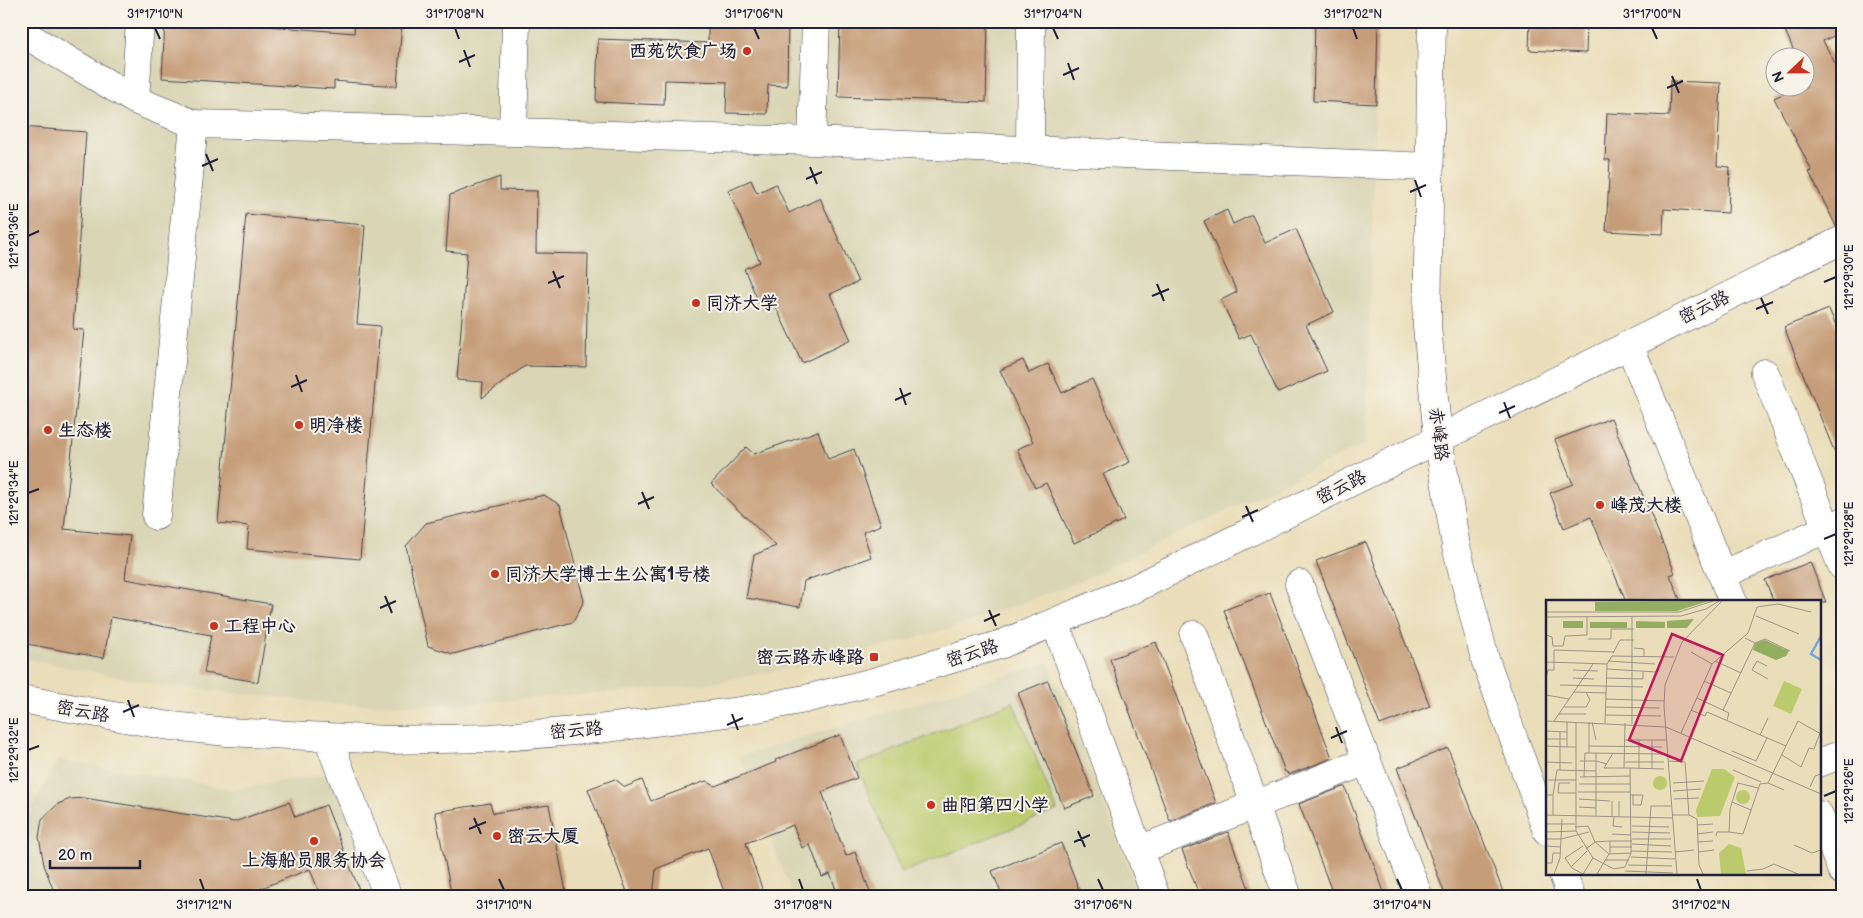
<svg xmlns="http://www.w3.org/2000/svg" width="1863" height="918" font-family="'Balsamiq Sans','LXGW WenKai TC',sans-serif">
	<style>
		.built { fill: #d9d5b5 }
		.green { fill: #baca6d; stroke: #6e7654 }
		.building { fill: #c69d79 }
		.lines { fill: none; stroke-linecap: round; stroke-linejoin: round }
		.minor-casing { stroke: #403e4e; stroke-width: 29 }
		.minor { stroke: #fff; stroke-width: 28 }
		.ticks { fill: none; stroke: #22223b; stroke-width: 2 }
		.poi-dot { fill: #c8321e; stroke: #f7f3e8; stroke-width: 2 }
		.labels { text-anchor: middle; stroke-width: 4; stroke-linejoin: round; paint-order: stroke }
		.poi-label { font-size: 18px; font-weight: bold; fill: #22223b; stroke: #f7f3e8; text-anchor: start }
		.street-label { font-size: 18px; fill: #22223b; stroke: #f7f3e8 }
		.inset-river { fill: none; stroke: #74a3dd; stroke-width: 2.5 }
		.inset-road { fill: none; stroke: #9a9387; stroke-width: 1 }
		.view { fill: #c2185b; fill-opacity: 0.15; stroke: #c2185b; stroke-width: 2.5 }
		.inset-edge { fill: none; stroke: #22223b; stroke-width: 2.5 }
		.neatline { fill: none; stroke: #22223b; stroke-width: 2 }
		.ticks-label { font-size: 12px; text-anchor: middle; fill: #22223b }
	</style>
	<rect width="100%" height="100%" fill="#f7f3e8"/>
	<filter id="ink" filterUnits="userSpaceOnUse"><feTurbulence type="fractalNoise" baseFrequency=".02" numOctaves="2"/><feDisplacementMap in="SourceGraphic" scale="10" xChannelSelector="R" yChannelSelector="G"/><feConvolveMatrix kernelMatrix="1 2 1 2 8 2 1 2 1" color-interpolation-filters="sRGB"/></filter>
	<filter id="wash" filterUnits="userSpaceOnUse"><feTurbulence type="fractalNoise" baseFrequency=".0096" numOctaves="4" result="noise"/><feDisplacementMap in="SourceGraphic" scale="20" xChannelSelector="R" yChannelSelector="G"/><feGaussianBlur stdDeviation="1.12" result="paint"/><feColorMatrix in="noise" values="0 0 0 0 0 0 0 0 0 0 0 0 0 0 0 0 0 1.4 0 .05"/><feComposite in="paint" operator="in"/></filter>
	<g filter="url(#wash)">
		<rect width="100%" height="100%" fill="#eadeba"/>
		<path class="built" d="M21,21H1378L1366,443L1078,582L949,629L821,663L699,685L455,705L339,704L160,685L21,658Z
			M1048,663L1140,897H793L739,757Z
			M58,760L234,789L332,773L378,897H30L21,875V827Z"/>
		<path class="green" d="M1013,702L1057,810L901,873L857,765Z"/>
		<g id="blocks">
			<path class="building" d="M165,21H229V23L354,33L355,21H402L397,86L334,81V89L162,78Z
				M708,21H788L787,86L768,85L767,114L726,113L727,82L665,80L664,105L596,102L598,39L708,43Z
				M840,21H988L986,102L838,97Z
				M1315,21H1378L1376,104L1313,101Z
				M1530,21H1587L1586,53L1529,50Z
				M1781,21H1842V32L1823,41L1842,76V225L1836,226L1809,172L1812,171L1774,98L1796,88H1806V83L1808,82L1806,78V58H1797Z
				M1670,81L1721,83L1717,166L1730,167L1728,213L1664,209L1663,234L1606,231L1610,160H1605L1607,113L1669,116Z
				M21,127L86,132L73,329L84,330L64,529L130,536L125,579L271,604L258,682L204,673L211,635L111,617L104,658L21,643Z
				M500,177V190L537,191L536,253L588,254L586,367L525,366L482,398L483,382L457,380L467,253L446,251L450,195Z
				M751,180L757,193L776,184L789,213L820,198L858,282L830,294L851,340L802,363L774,303L762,309L744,269L760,262L728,190Z
				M1227,210L1233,224L1252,215L1265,243L1296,229L1334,312L1306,325L1327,371L1278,393L1251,334L1239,339L1221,300L1237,292L1204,221Z
				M246,214L365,225L357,324L380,326L360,559L247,549L249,526L218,523Z
				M1829,309L1842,340L1841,468L1784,327Z
				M1023,360L1029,373L1048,364L1062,393L1092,379L1130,462L1103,474L1124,520L1074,543L1046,483L1035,488L1017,449L1033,442L1000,370Z
				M1611,418L1675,573L1670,575L1681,602H1626L1591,517L1564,528L1550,493L1573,484L1555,440Z
				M818,431L828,459L854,449L881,525L863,532L871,557L804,581L800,607L746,598L754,555L776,546L711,484L746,447L754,454Z
				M544,495L560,505L584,601L573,622L453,654L428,646L406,546L426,523Z
				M1366,542L1430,706L1380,725L1316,561Z
				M1810,562L1826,602H1774L1765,580Z
				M1270,593L1332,758L1288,775L1287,772H1285L1224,610Z
				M1156,642L1216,803L1170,821L1110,659Z
				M1048,681L1094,796L1064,808L1018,693Z
				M840,735L857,778L822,792L846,856L855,852L872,897H839L830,874L822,877L810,845L802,848L793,825L746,843L765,897H726L708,848L656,869L653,897H629L588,789L615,779L625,787L642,780L651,801L706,781L715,786L776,762L775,760Z
				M1448,748L1505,897H1446L1397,768Z
				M1343,787H1345L1386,897H1334L1299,804Z
				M84,798L234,822L289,802L295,817L326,805L362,897H321L310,869L259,889L262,897H56L44,865L39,837L42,819L58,804L70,799Z
				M490,803L493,813L549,805L567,897H452L435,812Z
				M1228,832L1252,897H1200L1182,850Z
				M1061,843L1082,897H1003L992,871Z"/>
		</g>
	</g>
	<g filter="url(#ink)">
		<use href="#blocks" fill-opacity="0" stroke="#403e4e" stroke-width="1"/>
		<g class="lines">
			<g class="minor-casing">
				<path id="minor" d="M1432,21L1427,326L1438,438L1456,546L1485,659L1547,831
					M21,32L135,100L194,124L513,132L812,141L1430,167
					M135,100L140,21
					M513,132L516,21
					M812,141L816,21
					M1030,150L1031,21
					M1629,344L1733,602
					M1765,373L1842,566
					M156,516L194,124
					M1722,575L1842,522
					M1299,584L1419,897
					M1055,622L1156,897
					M1194,635L1288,897
					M21,699L163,725L227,732L388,740L491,738L598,729L741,711L805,699L877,681L1002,644L1134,589L1842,240
					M328,738L388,897
					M1819,763L1842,754
					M1819,815L1842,871
					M1139,850L1367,761
					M1563,874L1571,897"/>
			</g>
			<use href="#minor" class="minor"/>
		</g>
	</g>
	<path class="ticks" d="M155,28L160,39M455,28L459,39M754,28L759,39M1053,28L1058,39M1353,28L1357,39M1652,28L1657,39M464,50L470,67M459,62L475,55M1068,63L1074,80M1063,75L1079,68M1672,76L1679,93M1667,88L1683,81M206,154L213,171M202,166L218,159M810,167L817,184M806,179L822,172M1415,180L1421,197M1410,192L1426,185M28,236L39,231M553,271L560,288M1824,282L1836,277M548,283L564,276M1157,284L1164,301M1152,296L1169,289M1761,298L1768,314M1756,309L1773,302M296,375L302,392M291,387L307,380M900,388L906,405M895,400L911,393M1504,402L1510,418M1499,413L1515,406M642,492L649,509M28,493L39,489M638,504L654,497M1246,506L1253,522M1242,517L1258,510M1824,539L1836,534M385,596L392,613M380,608L396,601M989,610L996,626M984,621L1000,614M128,700L134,717M123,712L139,705M732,714L738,730M727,725L743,718M1336,727L1342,743M1331,738L1347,731M28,750L39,746M1824,796L1836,791M474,818L481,834M469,829L486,822M1078,831L1085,847M1074,842L1090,835M200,879L204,890M499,879L504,890M799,879L803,890M1098,879L1103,890M1397,879L1402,890M1697,879L1701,890"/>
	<g class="poi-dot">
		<circle cx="747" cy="51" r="5"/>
		<circle cx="696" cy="303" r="5"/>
		<circle cx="299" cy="425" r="5"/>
		<circle cx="48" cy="430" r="5"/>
		<circle cx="1600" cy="505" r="5"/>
		<circle cx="495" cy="574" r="5"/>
		<circle cx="214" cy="626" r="5"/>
		<rect x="869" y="652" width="10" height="10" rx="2.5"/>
		<circle cx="931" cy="805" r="5"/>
		<circle cx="497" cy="836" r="5"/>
		<circle cx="314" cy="841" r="5"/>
	</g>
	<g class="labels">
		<g class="poi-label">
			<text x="737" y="57" text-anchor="end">西苑饮食广场</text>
			<text x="706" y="309">同济大学</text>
			<text x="309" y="431">明净楼</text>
			<text x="58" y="436">生态楼</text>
			<text x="1610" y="511">峰茂大楼</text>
			<text x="505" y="580">同济大学博士生公寓1号楼</text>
			<text x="224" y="632">工程中心</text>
			<text x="864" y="663" text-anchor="end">密云路赤峰路</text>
			<text x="941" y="811">曲阳第四小学</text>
			<text x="507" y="842">密云大厦</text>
			<text x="314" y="866" text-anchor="middle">上海船员服务协会</text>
		</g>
		<g class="street-label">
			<text transform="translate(1704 307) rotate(-26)" y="6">密云路</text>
			<text transform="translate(1439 434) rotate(83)" y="6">赤峰路</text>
			<text transform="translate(1341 487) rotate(-27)" y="6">密云路</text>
			<text transform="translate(972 653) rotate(-18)" y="6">密云路</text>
			<text transform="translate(83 711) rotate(10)" y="6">密云路</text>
			<text transform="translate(576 730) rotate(-5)" y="6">密云路</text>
		</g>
	</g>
	<g transform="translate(1546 600)">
		<rect width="275" height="275" fill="#eadeba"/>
		<path d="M238,81L256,89L245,114L227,106ZM166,169H178L189,177L174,216L151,217L150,210ZM107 183a7 7 0 1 1 14 0a7 7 0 1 1-14 0ZM190 197a7 7 0 1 1 14 0a7 7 0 1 1-14 0ZM183,244L195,248L200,274H175L173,253Z" fill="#baca6d"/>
		<path d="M163,1L131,11H49V2ZM148,19L141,28H121V21ZM17,21H37V28H17ZM90,21L119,22V28H90ZM44,22H81V28H44ZM219,40L243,51L240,56L230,60L207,50L209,43Z" fill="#93ae60"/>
		<path class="inset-river" d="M275,36L265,54L275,60"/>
		<path class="inset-road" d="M0,12H133L167,1M210,16L253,34M0,17L135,16L160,9L173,1M86,17V124M0,35L6,37L7,46H17L19,36L41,35V17M42,39H65V29H88M209,43L219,39L244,51M88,48L98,49V57M145,52L166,64M67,53L74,40H88M62,61L109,64M169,61L195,73M0,62L61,64L59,123M61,64L66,56L128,57M221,66L211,61L206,70L222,79M61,69L110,72M27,70L52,71M0,78L2,70H8V50L68,52M27,78L48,79M60,78L97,79V72M158,81L185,93M14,85L97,87M28,92L60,93M0,95L23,99M151,98L183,113L181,120M60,99L118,101M18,107H40L44,100L40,92M60,107L114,108M145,110L159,116L161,112L240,146M177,110L209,43L199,38M13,114H40M59,115L115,116M0,121L120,127L275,194M8,121L47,64M21,122V147H30M30,122V231L47,258L68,269L79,267L85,253L84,168H78L79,123M43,122V153L116,154M46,122L50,140M0,131L21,132M14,132V170M135,133L166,64L202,33L211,7L232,4L265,12M214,135L222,118M0,139H21M79,140H121M93,140V168M106,140V169M0,146L21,147M43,146L116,147M186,151L210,161L221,138M50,153V161L61,164M67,153L58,168H78M236,155L255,167L263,148L268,149L274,133M34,161H50V216M122,161L139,162L143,215H126M0,162L26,163M79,162H118M84,168L118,169M187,170L215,182M34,177L84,176M38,177L39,153H43M2,180H30M24,183H13L12,193H30M127,183L158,181M222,183L238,190M33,184H84M264,187L269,176L275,174M212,188L192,183L184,209L183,232L197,234L214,184L222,183L252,121L275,134M127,191L155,189M32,192H84M0,195H7V215M7,195L11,170L50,171M84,195H97L95,205H87V195M33,199L64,201M128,199L153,198M186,202L205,210M33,207L50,208M0,215L126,218M143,215L151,219L153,265L157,274M66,217V201M68,217L67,226L76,227M73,217V201M0,224H29M151,225L167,224M86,226L123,227M29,227L42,226L49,242L63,254L51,274M0,232L30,231M86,232L124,233M66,234L85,235M151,234L167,232M170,236L171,232H183M0,239H15L43,232M86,239H125M152,242L167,241M86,244L125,246M248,245L266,253L275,250M0,246L15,247M64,247H86M40,249L49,242L64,241M85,251L126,252M129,252L148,250M152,252L168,250M64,253V241H86M63,254L85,253M85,257L129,259M60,260H83M0,263H6L7,253H14M82,265L126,266M25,267L41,251M79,271L127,273M201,271L217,269L228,264L252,274M8,274L14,258L16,219M37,274L26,268L19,258L37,246M37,274L47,258M100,274L105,206H125M131,274L118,106L119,85L136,42L176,1"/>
		<path class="view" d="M126,34L177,55L135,161L83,140Z"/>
		<rect width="275" height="275" class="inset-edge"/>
	</g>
	<rect width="1863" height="918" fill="none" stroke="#f7f3e8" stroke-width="55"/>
	<g transform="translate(1790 72) rotate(248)"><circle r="24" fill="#f7f3e8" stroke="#a29fa3"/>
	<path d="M0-4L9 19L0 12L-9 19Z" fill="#c8321e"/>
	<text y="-8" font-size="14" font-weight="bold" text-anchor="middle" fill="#22223b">N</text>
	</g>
	<path d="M50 860v8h90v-8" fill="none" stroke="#22223b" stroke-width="2.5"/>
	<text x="58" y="860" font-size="15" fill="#22223b" stroke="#f7f3e8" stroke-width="4" paint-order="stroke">20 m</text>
	<rect x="28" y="28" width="1808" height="862" class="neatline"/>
	<g class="ticks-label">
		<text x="155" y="18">31°17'10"N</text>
		<text x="455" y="18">31°17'08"N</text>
		<text x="754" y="18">31°17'06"N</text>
		<text x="1053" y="18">31°17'04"N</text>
		<text x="1353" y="18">31°17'02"N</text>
		<text x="1652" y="18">31°17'00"N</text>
		<text transform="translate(14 236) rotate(-90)" y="4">121°29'36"E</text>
		<text transform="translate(1849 277) rotate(-90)" y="4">121°29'30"E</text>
		<text transform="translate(14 493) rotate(-90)" y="4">121°29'34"E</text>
		<text transform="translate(1849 534) rotate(-90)" y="4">121°29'28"E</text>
		<text transform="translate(14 750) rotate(-90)" y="4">121°29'32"E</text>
		<text transform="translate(1849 791) rotate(-90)" y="4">121°29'26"E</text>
		<text x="204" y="909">31°17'12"N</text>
		<text x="504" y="909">31°17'10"N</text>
		<text x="803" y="909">31°17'08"N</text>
		<text x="1103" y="909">31°17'06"N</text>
		<text x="1402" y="909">31°17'04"N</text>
		<text x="1701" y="909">31°17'02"N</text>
	</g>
</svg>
